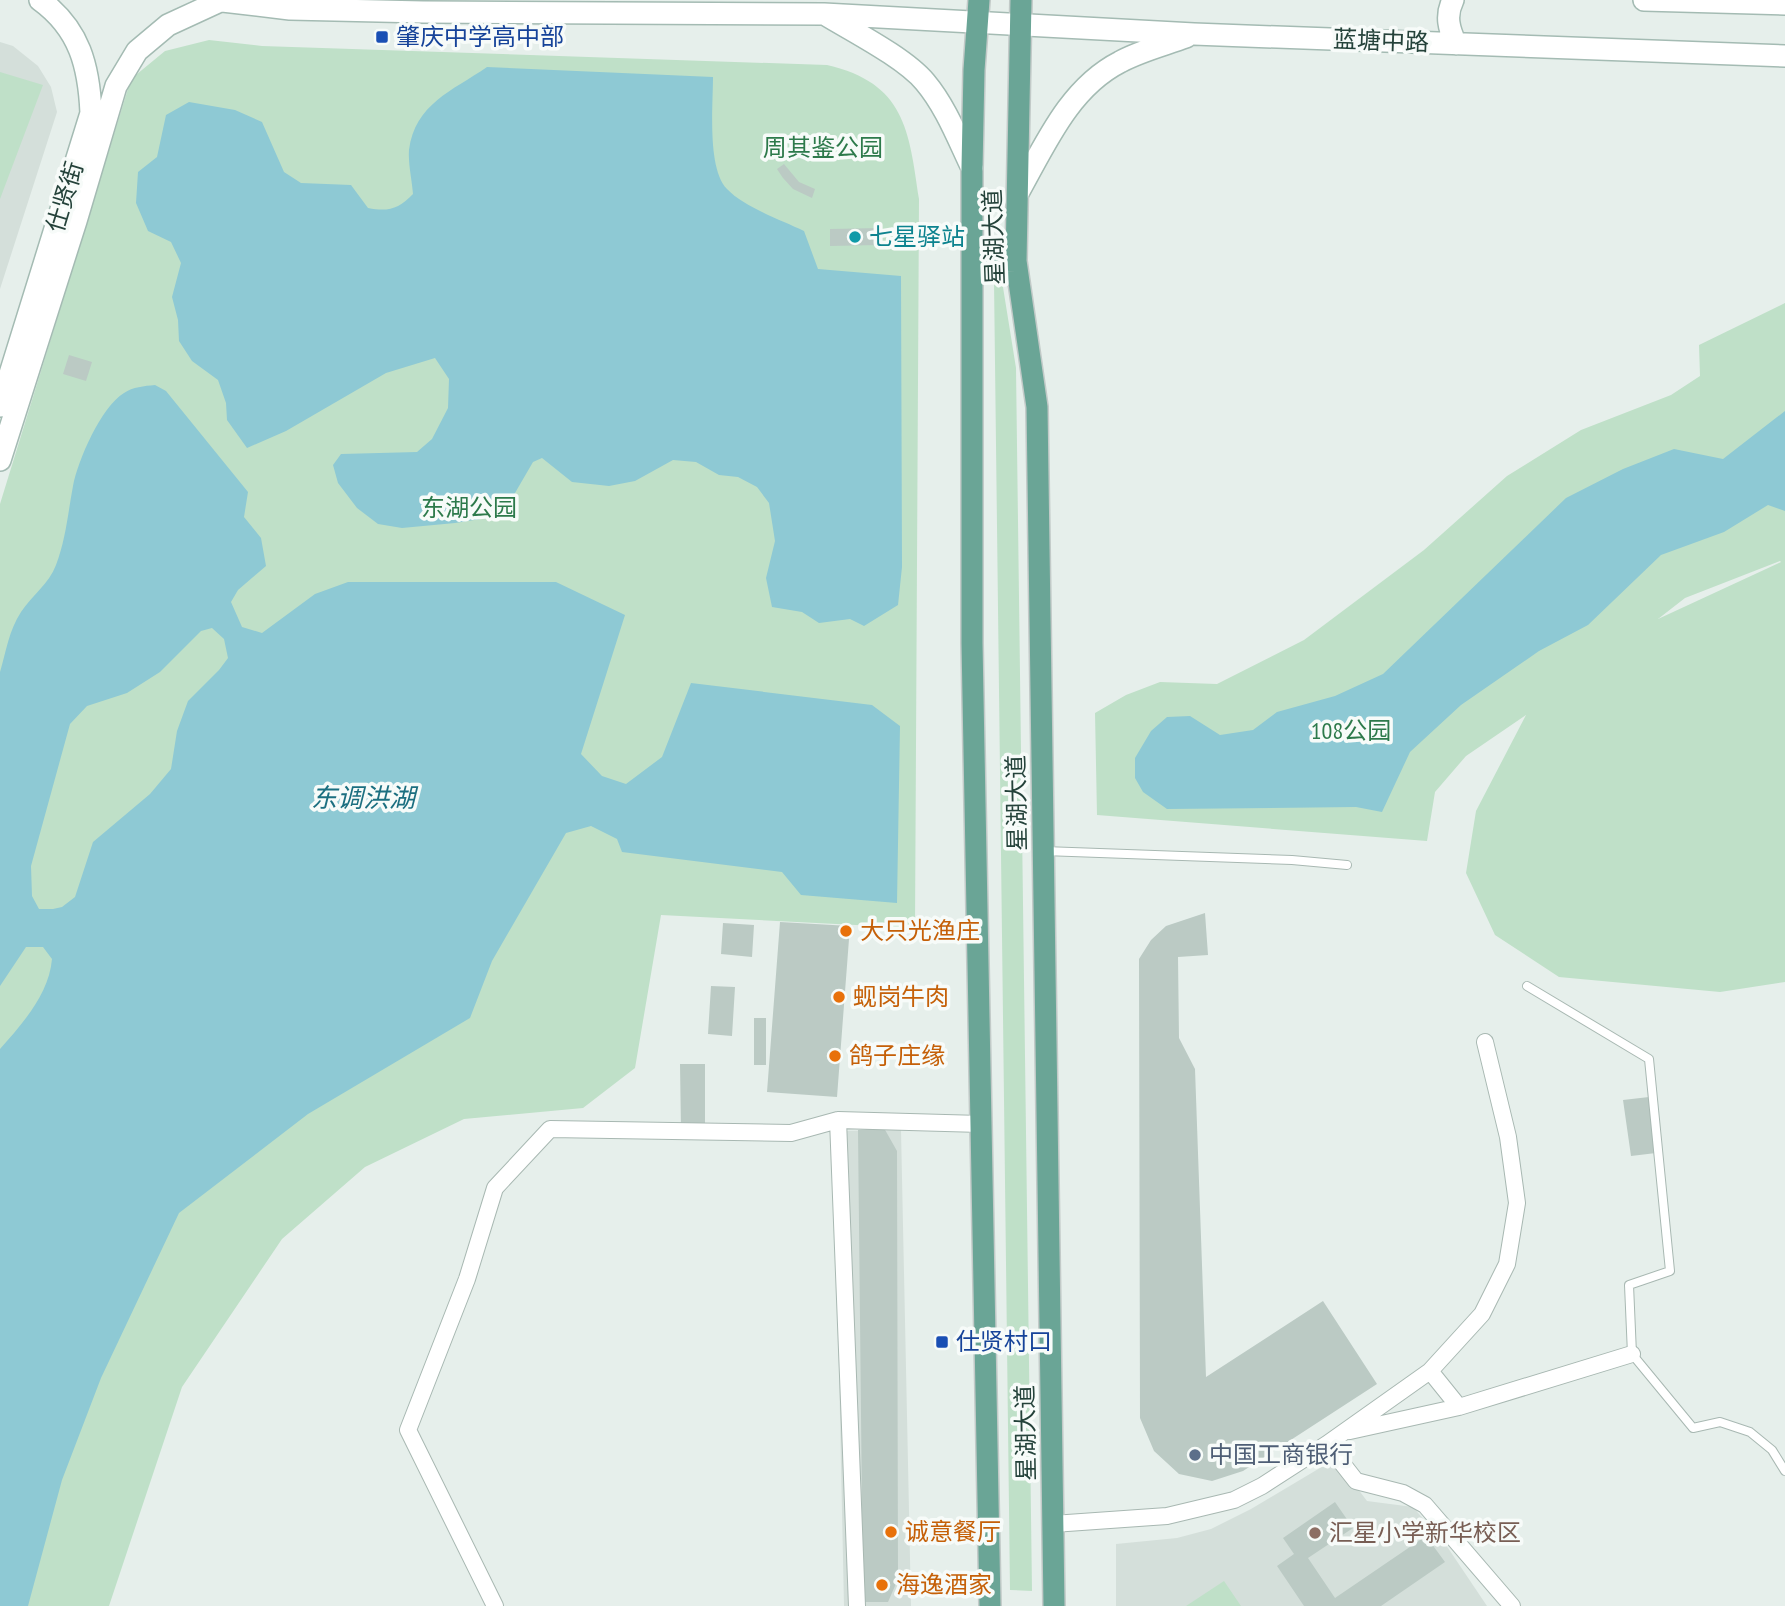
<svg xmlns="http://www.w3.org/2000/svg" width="1785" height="1606" font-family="'PT Sans Narrow','Noto Sans SC',sans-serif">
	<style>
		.built { fill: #d4dfda }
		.green { fill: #bfe0c8; fill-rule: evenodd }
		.water { fill: #8ec9d4; fill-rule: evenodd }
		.building { fill: #bbcac4 }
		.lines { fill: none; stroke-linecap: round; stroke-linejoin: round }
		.lane-casing { stroke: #a8b8b2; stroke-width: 10 }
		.street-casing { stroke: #a8b8b2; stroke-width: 18 }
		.secondary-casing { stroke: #a4bbb3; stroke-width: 24 }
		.primary-casing { stroke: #c2cac8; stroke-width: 24 }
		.lane { stroke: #fff; stroke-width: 8 }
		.street { stroke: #fff; stroke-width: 16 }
		.secondary { stroke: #fff; stroke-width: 21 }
		.primary { stroke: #6aa596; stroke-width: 21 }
		.transit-dot { fill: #1a4fb4; stroke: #f7fbf9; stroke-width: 2.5 }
		.culture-dot { fill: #0f9aa8; stroke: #f7fbf9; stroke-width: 2.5 }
		.food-dot { fill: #e8710a; stroke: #f7fbf9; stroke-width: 2.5 }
		.service-dot { fill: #5c6f8a; stroke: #f7fbf9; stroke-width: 2.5 }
		.education-dot { fill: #8d6e63; stroke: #f7fbf9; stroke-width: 2.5 }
		.labels { text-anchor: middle; stroke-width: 7; stroke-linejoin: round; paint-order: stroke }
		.transit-label { font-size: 24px; fill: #164399; stroke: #f7fbf9; text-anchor: start }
		.street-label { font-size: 24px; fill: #24423a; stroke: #f7fbf9 }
		.park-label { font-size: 24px; fill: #2d7a4b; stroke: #f7fbf9 }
		.culture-label { font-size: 24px; fill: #0d838f; stroke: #f7fbf9; text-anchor: start }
		.food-label { font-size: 24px; fill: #c56008; stroke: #f7fbf9; text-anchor: start }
		.service-label { font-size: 24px; fill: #4e5e75; stroke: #f7fbf9; text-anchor: start }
		.education-label { font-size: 24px; fill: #785e54; stroke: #f7fbf9; text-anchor: start }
		.water-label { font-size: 26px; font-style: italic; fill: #1c6f80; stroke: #f7fbf9 }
	</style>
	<rect width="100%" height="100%" fill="#e6efeb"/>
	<path class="built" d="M0,42L13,46L38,66L51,87L57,112L0,289Z
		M901,1130L911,1606H844L834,1131Z
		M1335,1459L1367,1501L1413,1507L1448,1548L1487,1606H1116V1544L1177,1538L1211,1529L1251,1509Z"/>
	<path class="green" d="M209,40L262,46L827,65C905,83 909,130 919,199L915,928L661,915L635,1068L583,1108L464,1119L365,1167L282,1239L182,1387L109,1606H0V504L131,79L165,51Z
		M0,72L43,85L0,199Z
		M994,281H1002L1016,368L1032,1591L1010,1590Z
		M1785,303V982L1720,992L1559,977L1495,935L1466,873L1476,811L1526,715L1466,756L1435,792L1427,841L1097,815L1095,713L1126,695L1160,682L1217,684L1304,640L1424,550L1507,476L1581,430L1671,395L1700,376L1699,345ZM1780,561L1781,562L1658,619L1685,598Z
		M1224,1581L1241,1606H1186Z"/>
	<path class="water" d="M487,67L713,77C713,106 707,168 727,189C744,207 781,220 804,231L818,269L901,276L902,567L898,605L864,626L850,619L819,623L802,612L772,607L766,578L775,541L769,503L757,487L738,477L719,475L696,462L673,460L635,481L609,486L572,482L542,458L533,462L508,505L493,517L455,523L402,528L378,524L357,508L338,483L333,465L341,454L417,452L432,439L448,408L449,379L435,358L386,373L286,431L247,448L227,420L226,403L218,380L192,361L179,341L178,320L172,297L181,263L171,242L148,231L136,203L138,172L157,157L166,115L189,102L235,110L262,122L284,172L301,183L351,185L368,208C388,212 399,209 413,194C412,180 408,164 409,150C415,104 452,91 487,67Z
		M155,385L166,391L248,492L244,517L261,538L266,566L238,590L231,602L242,627L262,633L315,594L348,582H556L625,615L581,754L602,776L626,784L662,757L691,683L872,705L900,726L897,903L801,895L782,872L622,852L617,839L591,826L566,833L492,961L470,1018L308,1114L179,1213L101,1378L62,1480L28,1606H0V1049C23,1023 49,994 52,959L43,947H26L0,986V672C6,652 9,630 21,612C32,595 49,584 56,565C66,539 68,512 73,486C78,460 101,407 124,393C133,387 144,386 155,385ZM212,628L224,639L228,658L219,670L188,701L177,731L171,769L150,794L93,842L75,897L62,907L53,909H39L32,896L31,866L70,724L87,706L127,693L160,672L201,631Z
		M1785,411V511L1768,505L1724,532L1661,555L1588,625L1539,651L1461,705L1410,752L1382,812L1356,807L1167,809L1143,792L1135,778V758L1151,731L1167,717L1190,716L1220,735L1253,730L1277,712L1335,696L1383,674L1566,498L1623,469L1674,449L1723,459Z"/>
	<path class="building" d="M784,164L799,182L815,189L812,198L793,189L783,178L777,169Z
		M880,228V245L830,246V229Z
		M69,355L92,362L86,381L63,374Z
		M1205,913L1208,955L1178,957L1179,1038L1195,1069L1206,1377L1323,1301L1377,1384L1243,1471L1212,1481L1179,1474L1154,1451L1140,1418L1139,959L1151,940L1166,926Z
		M780,922L850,926L837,1097L767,1092Z
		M723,923L754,925L752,957L721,954Z
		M711,986L735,987L732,1036L708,1034Z
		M754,1018H766V1065H754Z
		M680,1064H705V1129L681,1130Z
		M1649,1097L1656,1153L1631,1156L1623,1100Z
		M884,1128L897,1151L898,1579L888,1602H863L858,1130Z
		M1335,1502L1353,1528L1308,1558L1335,1598L1426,1536L1445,1562L1381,1606H1304L1277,1566L1294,1554L1283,1538Z"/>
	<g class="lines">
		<g class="lane-casing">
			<path id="lane" d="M1044,851L1292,860L1347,865
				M1527,986L1649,1059L1670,1271L1629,1285L1632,1354L1693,1428L1720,1422L1750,1432L1772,1450L1785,1471"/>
		</g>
		<g class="street-casing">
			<path id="street" d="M1430,1371L1459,1407
				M1350,1431L1459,1407L1632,1354
				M1327,1444L1356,1481L1403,1493L1425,1505L1512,1606
				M1053,1524L1167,1516L1234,1500L1262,1486L1327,1444L1430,1371L1482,1314L1507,1264L1517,1203L1508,1137L1485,1042
				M495,1606L408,1430L467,1279L495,1188L550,1129L791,1133L838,1120
				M857,1606L838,1120L981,1124"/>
		</g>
		<g class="secondary-casing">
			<path id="secondary" d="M214,0L290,9L423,12L824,14L1194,34L1785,56
				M1453,0C1445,16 1449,29 1456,44
				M1644,0L1785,4
				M826,15C854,32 905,58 925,82C946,107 958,139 972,168
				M1018,193C1045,145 1069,88 1120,62C1140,51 1164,45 1186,37
				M0,406L91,113C89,67 80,29 40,0
				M0,460L76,221L116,86L137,51L168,25L220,1"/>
		</g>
		<g class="primary-casing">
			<path id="primary" d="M979,0L974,70L972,168V643L990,1606
				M1021,0L1016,261L1037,407L1054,1606
				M973,260L1016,261"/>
		</g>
		<use href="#lane" class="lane"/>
		<use href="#street" class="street"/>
		<use href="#secondary" class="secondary"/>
		<use href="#primary" class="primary"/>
	</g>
	<g class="transit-dot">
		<rect x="375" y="30" width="14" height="14" rx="3.5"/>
		<rect x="935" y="1335" width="14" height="14" rx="3.5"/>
	</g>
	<circle class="culture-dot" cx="855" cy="237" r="7"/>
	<g class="food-dot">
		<circle cx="846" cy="931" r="7"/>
		<circle cx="839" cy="997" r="7"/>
		<circle cx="835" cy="1056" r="7"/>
		<circle cx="891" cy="1532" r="7"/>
		<circle cx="882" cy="1585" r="7"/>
	</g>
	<circle class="service-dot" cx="1195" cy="1455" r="7"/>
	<circle class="education-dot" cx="1315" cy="1533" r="7"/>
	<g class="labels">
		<g class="transit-label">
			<text x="396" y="45">肇庆中学高中部</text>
			<text x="956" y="1350">仕贤村口</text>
		</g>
		<g class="street-label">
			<text transform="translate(1381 41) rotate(2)" y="8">蓝塘中路</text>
			<text transform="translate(65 197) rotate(-73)" y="8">仕贤街</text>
			<text transform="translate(994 237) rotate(-92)" y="8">星湖大道</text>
			<text transform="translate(1017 803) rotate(-91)" y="8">星湖大道</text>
			<text transform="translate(1026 1433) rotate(-91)" y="8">星湖大道</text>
		</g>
		<g class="park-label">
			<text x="823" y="156">周其鉴公园</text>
			<text x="469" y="516">东湖公园</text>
			<text x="1351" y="739">108公园</text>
		</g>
		<g class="culture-label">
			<text x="869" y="245">七星驿站</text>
		</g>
		<g class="food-label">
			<text x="860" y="939">大只光渔庄</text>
			<text x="853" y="1005">蚬岗牛肉</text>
			<text x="849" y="1064">鸽子庄缘</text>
			<text x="905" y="1540">诚意餐厅</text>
			<text x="896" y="1593">海逸酒家</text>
		</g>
		<g class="service-label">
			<text x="1209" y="1463">中国工商银行</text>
		</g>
		<g class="education-label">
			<text x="1329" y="1541">汇星小学新华校区</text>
		</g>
		<g class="water-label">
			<text x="363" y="807">东调洪湖</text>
		</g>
	</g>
</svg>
